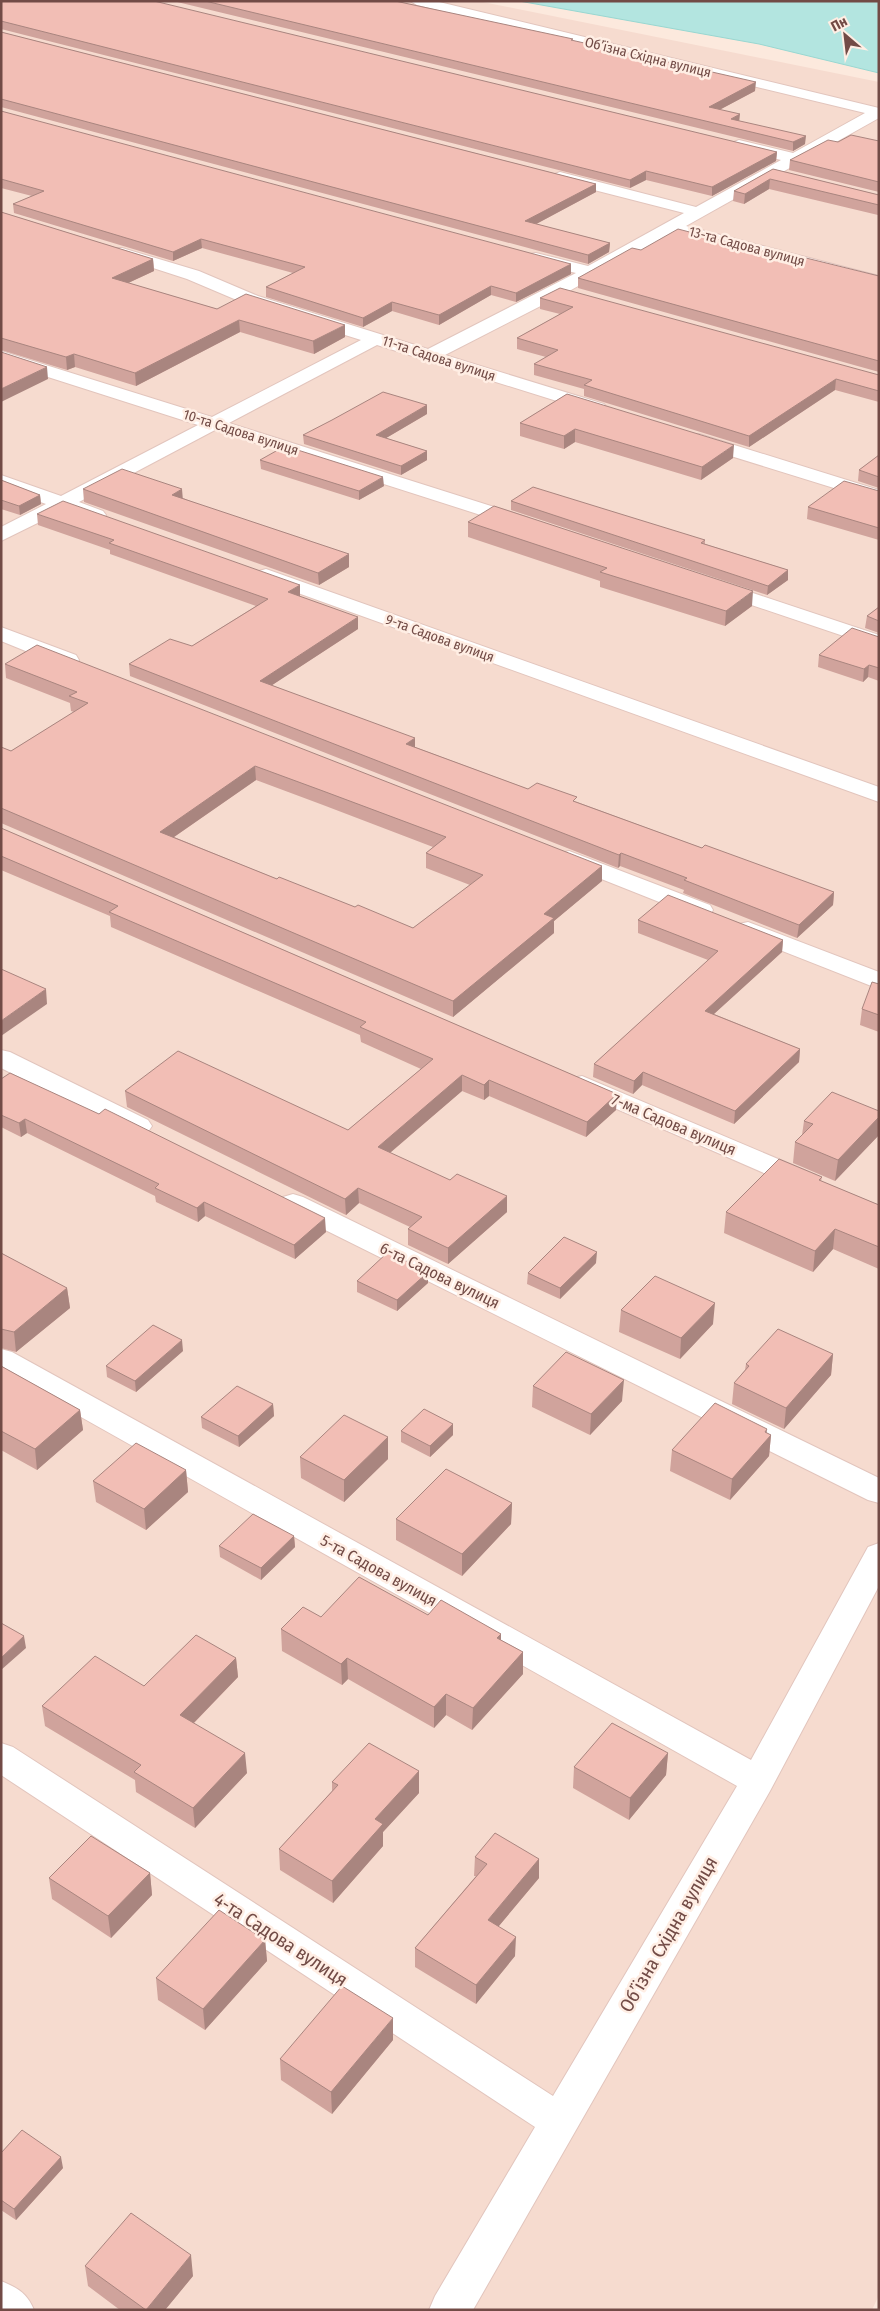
<svg xmlns="http://www.w3.org/2000/svg" width="880" height="2311" font-family="'Fira Sans Condensed',sans-serif">
	<style>
		.residential { fill: #f6dbcf }
		.water { fill: #b3e5e0; stroke: #99d7d1 }
		.lines { fill: none; stroke-linecap: round; stroke-linejoin: round }
		.minor-casing { stroke: #e2c5bd; stroke-width: 2 }
		.minor { fill: #fff; fill-rule: evenodd }
		.wall { fill: #d0a39c; fill-rule: evenodd }
		.shaded-wall { fill: #a9857f }
		.building { fill: #f2beb5; stroke: #a9857f; fill-rule: evenodd }
		.labels { text-anchor: middle; stroke-width: 5; stroke-linejoin: round; paint-order: stroke }
		.far-street-label { font-size: 14px; fill: #724b46; stroke: #ffeee4 }
		.street-label { font-size: 16px; fill: #724b46; stroke: #ffeee4 }
		.near-street-label { font-size: 19px; fill: #724b46; stroke: #ffeee4 }
	</style>
	<rect width="100%" height="100%" fill="#fce9dd"/>
	<path class="residential" d="M1,1H478L879,82V2295L872,2310H1Z"/>
	<path class="water" d="M519,1H879V73L759,44Z"/>
	<g class="lines">
		<g class="minor-casing">
			<path id="minor" d="M410,1H435L879,108V118L686,226L879,276V286L674,232L564,294L445,355L604,404L607,408L604,412H592L377,345L229,423L529,518L532,522L529,526L522,528L515,526L215,430L79,502L103,511L106,515L103,519L96,521L64,510L1,541V527L46,504L1,488V475L61,496L198,425L1,362V351L212,417L361,340L246,304L187,279L110,254L108,251L110,248H122L199,271L258,296L428,349L576,273L530,262L528,258L530,254L536,253L588,266L684,213L555,180L552,177L555,174L560,172L696,207L781,160L734,148L731,145L734,142L739,140L793,153L865,113L417,5Z
				M699,434L879,490V502L692,444L690,440L692,436Z
				M266,569L879,787V802L259,579L256,575L259,571Z
				M717,581L879,635V648L710,591L707,587L710,583Z
				M1,627L76,655L79,660L76,665L68,666L60,665L1,641Z
				M569,851L710,905L713,910L710,915L701,917L692,915L561,863L557,858L561,853Z
				M748,922L879,972V989L739,934L736,929L739,924Z
				M1,1050L10,1052L148,1120L152,1126L148,1132L138,1134L128,1132L1,1068Z
				M582,1076L816,1175L820,1181L816,1187L806,1190L796,1187L573,1090L569,1084L573,1078Z
				M293,1194L303,1197L879,1478V1503L868,1500L283,1209L279,1203L283,1197Z
				M1,1349L12,1352L751,1760L868,1547L879,1543V1586L770,1791L473,2310H429L435,2296L535,2127L1,1775V1743L13,1747L553,2096L737,1786L1,1372Z
				M1,2281C18,2288 27,2293 34,2310H1Z"/>
		</g>
		<use href="#minor" class="minor"/>
	</g>
	<path class="wall" d="M1,1L777,152L776,161L712,196L646,180L630,188L1,29Z
		M173,1H395L573,41L755,91L719,110L739,121L805,144L793,151Z
		M1,32L596,184V192L536,224L610,243L609,252L588,264L1,107Z
		M1,111L571,274L516,302L491,295L439,325L392,311L363,327L266,297V287L293,273L202,248L173,261L14,213L13,204L32,196L1,188Z
		M879,141V192L789,170L790,160L838,142Z
		M773,169L879,195V218H878V215L769,189L744,204L733,201L734,191Z
		M1,212L153,259L154,271L128,283L217,309L345,337L314,354L240,332L136,386L75,367L67,370L1,350Z
		M641,250L801,261L879,276V372L578,288V278Z
		M540,298L879,375V402L835,390L749,447L584,396V389L534,375V364L546,357L517,349V338L560,314L540,309Z
		M567,394L733,458L701,480L575,442L564,449L520,436V423Z
		M427,414L386,438L427,451V460L401,475L304,444L303,435Z
		M879,455V488L858,481L859,470Z
		M260,460L384,486L359,500L261,469Z
		M1,480L40,495L41,504L20,515L1,509Z
		M83,489L183,498L349,567L319,585L84,502Z
		M879,491V540L807,519L808,507Z
		M511,501L705,540V544L788,570V580L767,595L511,510Z
		M37,514L300,597L358,629L272,685L415,747L528,789L577,802L702,848L834,892L833,905L797,938L683,893L684,890L620,866L618,868L130,676L129,664L192,646L256,606L110,554V550L38,525Z
		M468,522L752,606L725,626L600,587V581L468,537Z
		M879,607V633L865,628L867,616Z
		M879,637V681L868,677L863,682L818,667L819,655Z
		M5,664L602,866V881L554,921V933L453,1017L1,823V747L11,751L74,712L71,711L70,703L6,678ZM256,780L323,805L433,847L426,853V868L470,885L413,928L277,879L174,837Z
		M1,828L617,1094L616,1110L586,1137L489,1096L484,1100L462,1091L390,1153L507,1212L448,1264L408,1245V1229L410,1227L359,1203L346,1215L127,1107L125,1091L348,1130L421,1069L361,1042L360,1035L111,927L110,916L1,870Z
		M638,920L783,940L782,952L714,1014L800,1049L799,1062L734,1124L642,1085L633,1094L593,1077L594,1064L708,960L638,933Z
		M879,984V1032L860,1025L862,1009Z
		M1,1079L326,1232L295,1259L205,1216L198,1222L156,1202L155,1196L27,1133L21,1137L1,1127Z
		M879,1111V1135L835,1181L793,1163L795,1142L802,1135L804,1121Z
		M822,1177L821,1181L879,1205V1269L833,1249L813,1272L724,1233L726,1212Z
		M1,1253L67,1288L70,1308L16,1352L1,1348Z
		M596,1263L560,1299L527,1284L528,1273Z
		M357,1281L428,1283L397,1311L357,1292Z
		M621,1310L713,1324L680,1359L619,1332Z
		M183,1351L136,1392L107,1377L106,1366Z
		M833,1354L831,1375L784,1429L732,1404L734,1383L745,1370L746,1364Z
		M1,1366L80,1410L83,1430L37,1470L1,1450Z
		M533,1386L622,1401L590,1435L532,1407Z
		M273,1404L274,1416L239,1447L202,1428L201,1417Z
		M401,1431L453,1435L430,1457L401,1442Z
		M767,1433L771,1435L769,1456L730,1500L670,1471L672,1450Z
		M300,1457L388,1459L344,1502L301,1478Z
		M186,1470L188,1492L146,1530L96,1502L93,1481Z
		M512,1503L511,1524L462,1576L396,1540V1519Z
		M294,1536L295,1547L261,1580L220,1557L219,1546Z
		M428,1615L501,1634V1640L523,1652V1674L472,1730L446,1715L434,1728L348,1679L342,1685L282,1651L281,1629L321,1617Z
		M236,1658L238,1677L194,1723L247,1773L195,1828L136,1792L135,1780L45,1726L42,1706L144,1686Z
		M668,1753L666,1775L629,1820L573,1788L574,1767Z
		M332,1782L419,1793L383,1832V1846L333,1903L280,1870L279,1849L332,1791Z
		M475,1857L539,1859V1878L498,1927L515,1956L476,2004L415,1967V1948L476,1876H474Z
		M150,1873L152,1895L111,1938L52,1899L49,1878Z
		M265,1940L267,1961L205,2030L158,2000L156,1978Z
		M393,2040L332,2114L281,2080L280,2059Z
		M1,2153L63,2168L16,2220L1,2210Z
		M85,2266L193,2276L165,2310H120L88,2286Z"/>
	<path class="shaded-wall" d="M756,82L755,91L708,116L709,107Z
		M740,114L739,123L731,119Z
		M806,136L805,144L793,151V142Z
		M777,152L776,161L712,196V187Z
		M646,171V180L630,188V180Z
		M770,179L769,189L744,204L745,194Z
		M596,184V192L525,230V221Z
		M201,239L202,248L173,261V252Z
		M610,243L609,252L588,264V255Z
		M153,259L154,271L113,290L112,278Z
		M571,264V274L516,302V293Z
		M491,286V295L439,325V315Z
		M392,302V311L363,327V318Z
		M239,320L240,332L136,386L135,373Z
		M345,325V337L314,354L313,341Z
		M74,354L75,367L67,370L66,357Z
		M47,367L48,379L1,402V389Z
		M836,379L835,390L749,447V436Z
		M427,405V414L376,444V435Z
		M575,429V442L564,449V436Z
		M734,445L733,458L701,480L702,467Z
		M427,451V460L401,475V466Z
		M383,477L384,486L359,500V491Z
		M182,489L183,501L172,495Z
		M40,495L41,504L20,515L19,506Z
		M349,554V567L319,585L318,573Z
		M788,570V580L767,595L768,586Z
		M300,585V597L288,592Z
		M753,591L752,606L725,626L726,611Z
		M358,617V629L260,693V681Z
		M869,665L868,677L863,682L864,669Z
		M415,738V750L406,744Z
		M255,766L256,780L161,846L160,832Z
		M621,853L620,866L618,868L619,855Z
		M602,866V881L554,921V933L453,1017V1001L544,914Z
		M834,892L833,905L797,938L799,925Z
		M783,940L782,952L704,1023L705,1011Z
		M46,989L47,1004L1,1036V1021Z
		M800,1049L799,1062L734,1124L735,1111Z
		M643,1072L642,1085L633,1094L634,1081Z
		M462,1075V1091L378,1163V1147Z
		M489,1080V1096L484,1100V1085Z
		M617,1094L616,1110L586,1137L587,1122Z
		M879,1117V1135L835,1181L838,1160Z
		M25,1119L27,1133L21,1137L19,1123Z
		M358,1188L359,1203L346,1215L345,1199Z
		M507,1196V1212L448,1264V1248Z
		M204,1202L205,1216L198,1222L197,1208Z
		M325,1218L326,1232L295,1259L294,1245Z
		M835,1229L833,1249L813,1272L815,1251Z
		M597,1252L596,1263L560,1299V1288Z
		M428,1272V1283L397,1311V1300Z
		M67,1288L70,1308L16,1352L14,1332Z
		M715,1303L713,1324L680,1359L681,1338Z
		M182,1340L183,1351L136,1392L135,1381Z
		M833,1354L831,1375L784,1429L786,1408Z
		M624,1380L622,1401L590,1435L591,1414Z
		M273,1404L274,1416L239,1447L238,1436Z
		M80,1410L83,1430L37,1470L35,1449Z
		M453,1424V1435L430,1457V1446Z
		M767,1429L766,1440L771,1435L769,1456L730,1500L732,1479Z
		M388,1437V1459L344,1502V1480Z
		M186,1470L188,1492L146,1530L144,1509Z
		M512,1503L511,1524L462,1576V1554Z
		M294,1536L295,1547L261,1580V1568Z
		M501,1634V1655L497,1638Z
		M24,1636L26,1648L1,1670V1658Z
		M523,1652V1674L472,1730L473,1708Z
		M236,1658L238,1677L182,1735L180,1715Z
		M347,1658L348,1679L342,1685L341,1664Z
		M446,1694V1715L434,1728V1707Z
		M245,1753L247,1773L195,1828L193,1808Z
		M668,1753L666,1775L629,1820L630,1798Z
		M419,1771V1793L383,1832V1846L333,1903L332,1881L375,1819Z
		M539,1859V1878L488,1939V1920Z
		M150,1873L152,1895L111,1938L108,1916Z
		M516,1937L515,1956L476,2004V1985Z
		M265,1940L267,1961L205,2030L203,2009Z
		M393,2018V2040L332,2114L331,2092Z
		M61,2157L63,2168L16,2220L14,2209Z
		M191,2255L193,2276L165,2310H146Z"/>
	<path class="building" d="M1,1H154L777,152L712,187L646,171L630,180L1,21Z
		M205,1H395L573,39L571,40L756,82L709,107L740,114L731,119L806,136L793,142Z
		M1,32L596,184L525,221L610,243L588,255L1,99Z
		M1,111L571,264L516,293L491,286L439,315L392,302L363,318L266,287L305,267L201,239L173,252L13,204L44,191L1,179Z
		M851,135L879,141V182L790,160L828,140L838,142Z
		M773,169L879,195V205L770,179L745,194L734,191Z
		M1,212L153,259L112,278L217,309L246,294L345,325L313,341L239,320L135,373L74,354L66,357L1,338Z
		M678,229L801,261L806,258L879,276V361L578,278L632,248L641,250Z
		M560,288L879,375V391L836,379L749,436L584,385L592,380L534,364L558,350L517,338L573,307L540,298Z
		M1,352L47,367L1,389Z
		M383,392L427,405L376,435L427,451L401,466L303,435L332,420Z
		M567,394L734,445L702,467L575,429L564,436L520,423Z
		M285,446L383,477L359,491L260,460Z
		M879,455V477L859,470Z
		M122,469L182,489L172,495L349,554L318,573L83,489Z
		M1,480L40,495L19,506L1,500Z
		M844,481L879,491V528L808,507Z
		M533,487L705,540L701,543L788,570L768,586L511,501Z
		M63,501L300,585L288,592L358,617L260,681L415,738L406,744L528,789L537,783L577,797L573,801L702,848L705,845L834,892L799,925L684,880L687,878L621,853L619,855L129,664L170,639L192,646L268,599L109,543L114,540L37,514Z
		M494,506L753,591L726,611L600,572L607,568L468,522Z
		M879,607V621L867,616Z
		M852,628L879,637V668L869,665L864,669L819,655Z
		M37,645L602,866L544,914L554,918L453,1001L1,808V747L11,751L88,703L69,696L77,692L5,664ZM255,766L323,791L446,837L426,853L483,875L413,928L358,905L355,907L279,877L277,879L160,832Z
		M1,828L617,1094L587,1122L489,1080L484,1085L462,1075L378,1147L450,1180L457,1174L507,1196L448,1248L408,1229L422,1217L358,1188L345,1199L125,1091L178,1051L348,1130L433,1059L360,1027L366,1022L109,912L118,906L1,856Z
		M668,895L783,940L705,1011L800,1049L735,1111L643,1072L634,1081L594,1064L718,951L638,920Z
		M1,969L46,989L1,1021Z
		M872,982L879,984V1015L862,1009Z
		M10,1073L99,1114L105,1109L325,1218L294,1245L204,1202L197,1208L155,1188L159,1184L25,1119L19,1123L1,1115V1079Z
		M832,1092L879,1111V1117L838,1160L795,1142L813,1124L804,1121Z
		M779,1159L822,1177L819,1180L879,1205V1247L835,1229L815,1251L726,1212Z
		M564,1237L597,1252L560,1288L528,1273Z
		M388,1252L428,1272L397,1300L357,1281Z
		M1,1253L67,1288L14,1332L1,1329Z
		M655,1276L715,1303L681,1338L621,1310Z
		M153,1325L182,1340L135,1381L106,1366Z
		M778,1329L833,1354L786,1408L734,1383L749,1366L746,1364Z
		M566,1352L624,1380L591,1414L533,1386Z
		M1,1366L80,1410L35,1449L1,1431Z
		M237,1386L273,1404L238,1436L201,1417Z
		M715,1403L767,1429L765,1432L771,1435L732,1479L672,1450Z
		M424,1409L453,1424L430,1446L401,1431Z
		M344,1415L388,1437L344,1480L300,1457Z
		M136,1443L186,1470L144,1509L93,1481Z
		M446,1469L512,1503L462,1554L396,1519Z
		M253,1514L294,1536L261,1568L219,1546Z
		M359,1577L428,1615L441,1600L501,1634L497,1638L523,1652L473,1708L446,1694L434,1707L347,1658L341,1664L281,1629L303,1607L321,1617Z
		M1,1623L24,1636L1,1658Z
		M196,1635L236,1658L180,1715L245,1753L193,1808L134,1772L141,1765L42,1706L95,1656L144,1686Z
		M612,1723L668,1753L630,1798L574,1767Z
		M369,1743L419,1771L375,1819L383,1824L332,1881L279,1849L338,1785L332,1782Z
		M495,1833L539,1859L488,1920L516,1937L476,1985L415,1948L487,1864L475,1857Z
		M91,1836L150,1873L108,1916L49,1878Z
		M219,1910L265,1940L203,2009L156,1978Z
		M342,1986L393,2018L331,2092L280,2059Z
		M22,2130L61,2157L14,2209L1,2200V2153Z
		M131,2213L191,2255L146,2310L85,2266Z"/>
	<g class="labels">
		<g class="far-street-label">
			<text transform="translate(648 57) rotate(14)" y="5">Обʼїзна Східна вулиця</text>
			<text transform="translate(747 246) rotate(15)" y="5">13-та Садова вулиця</text>
			<text transform="translate(439 358) rotate(18)" y="5">11-та Садова вулиця</text>
			<text transform="translate(241 432) rotate(18)" y="5">10-та Садова вулиця</text>
			<text transform="translate(440 638) rotate(20)" y="5">9-та Садова вулиця</text>
		</g>
		<g class="street-label">
			<text transform="translate(674 1124) rotate(23)" y="6">7-ма Садова вулиця</text>
			<text transform="translate(440 1275) rotate(26)" y="6">6-та Садова вулиця</text>
			<text transform="translate(379 1570) rotate(29)" y="6">5-та Садова вулиця</text>
		</g>
		<g class="near-street-label">
			<text transform="translate(668 1934) rotate(-60)" y="7">Обʼїзна Східна вулиця</text>
			<text transform="translate(281 1939) rotate(33)" y="7">4-та Садова вулиця</text>
		</g>
	</g>
	<rect width="880" height="2311" fill="none" stroke="#724b46" stroke-width="5"/>
	<g transform="translate(845 35) rotate(332)" stroke="#ffeee4" stroke-width="4" paint-order="stroke">
	<path d="M0-4L9 19L0 12L-9 19Z" fill="#724b46"/>
	<text y="-8" font-size="14" font-weight="bold" text-anchor="middle" fill="#724b46">Пн</text>
	</g>
</svg>
